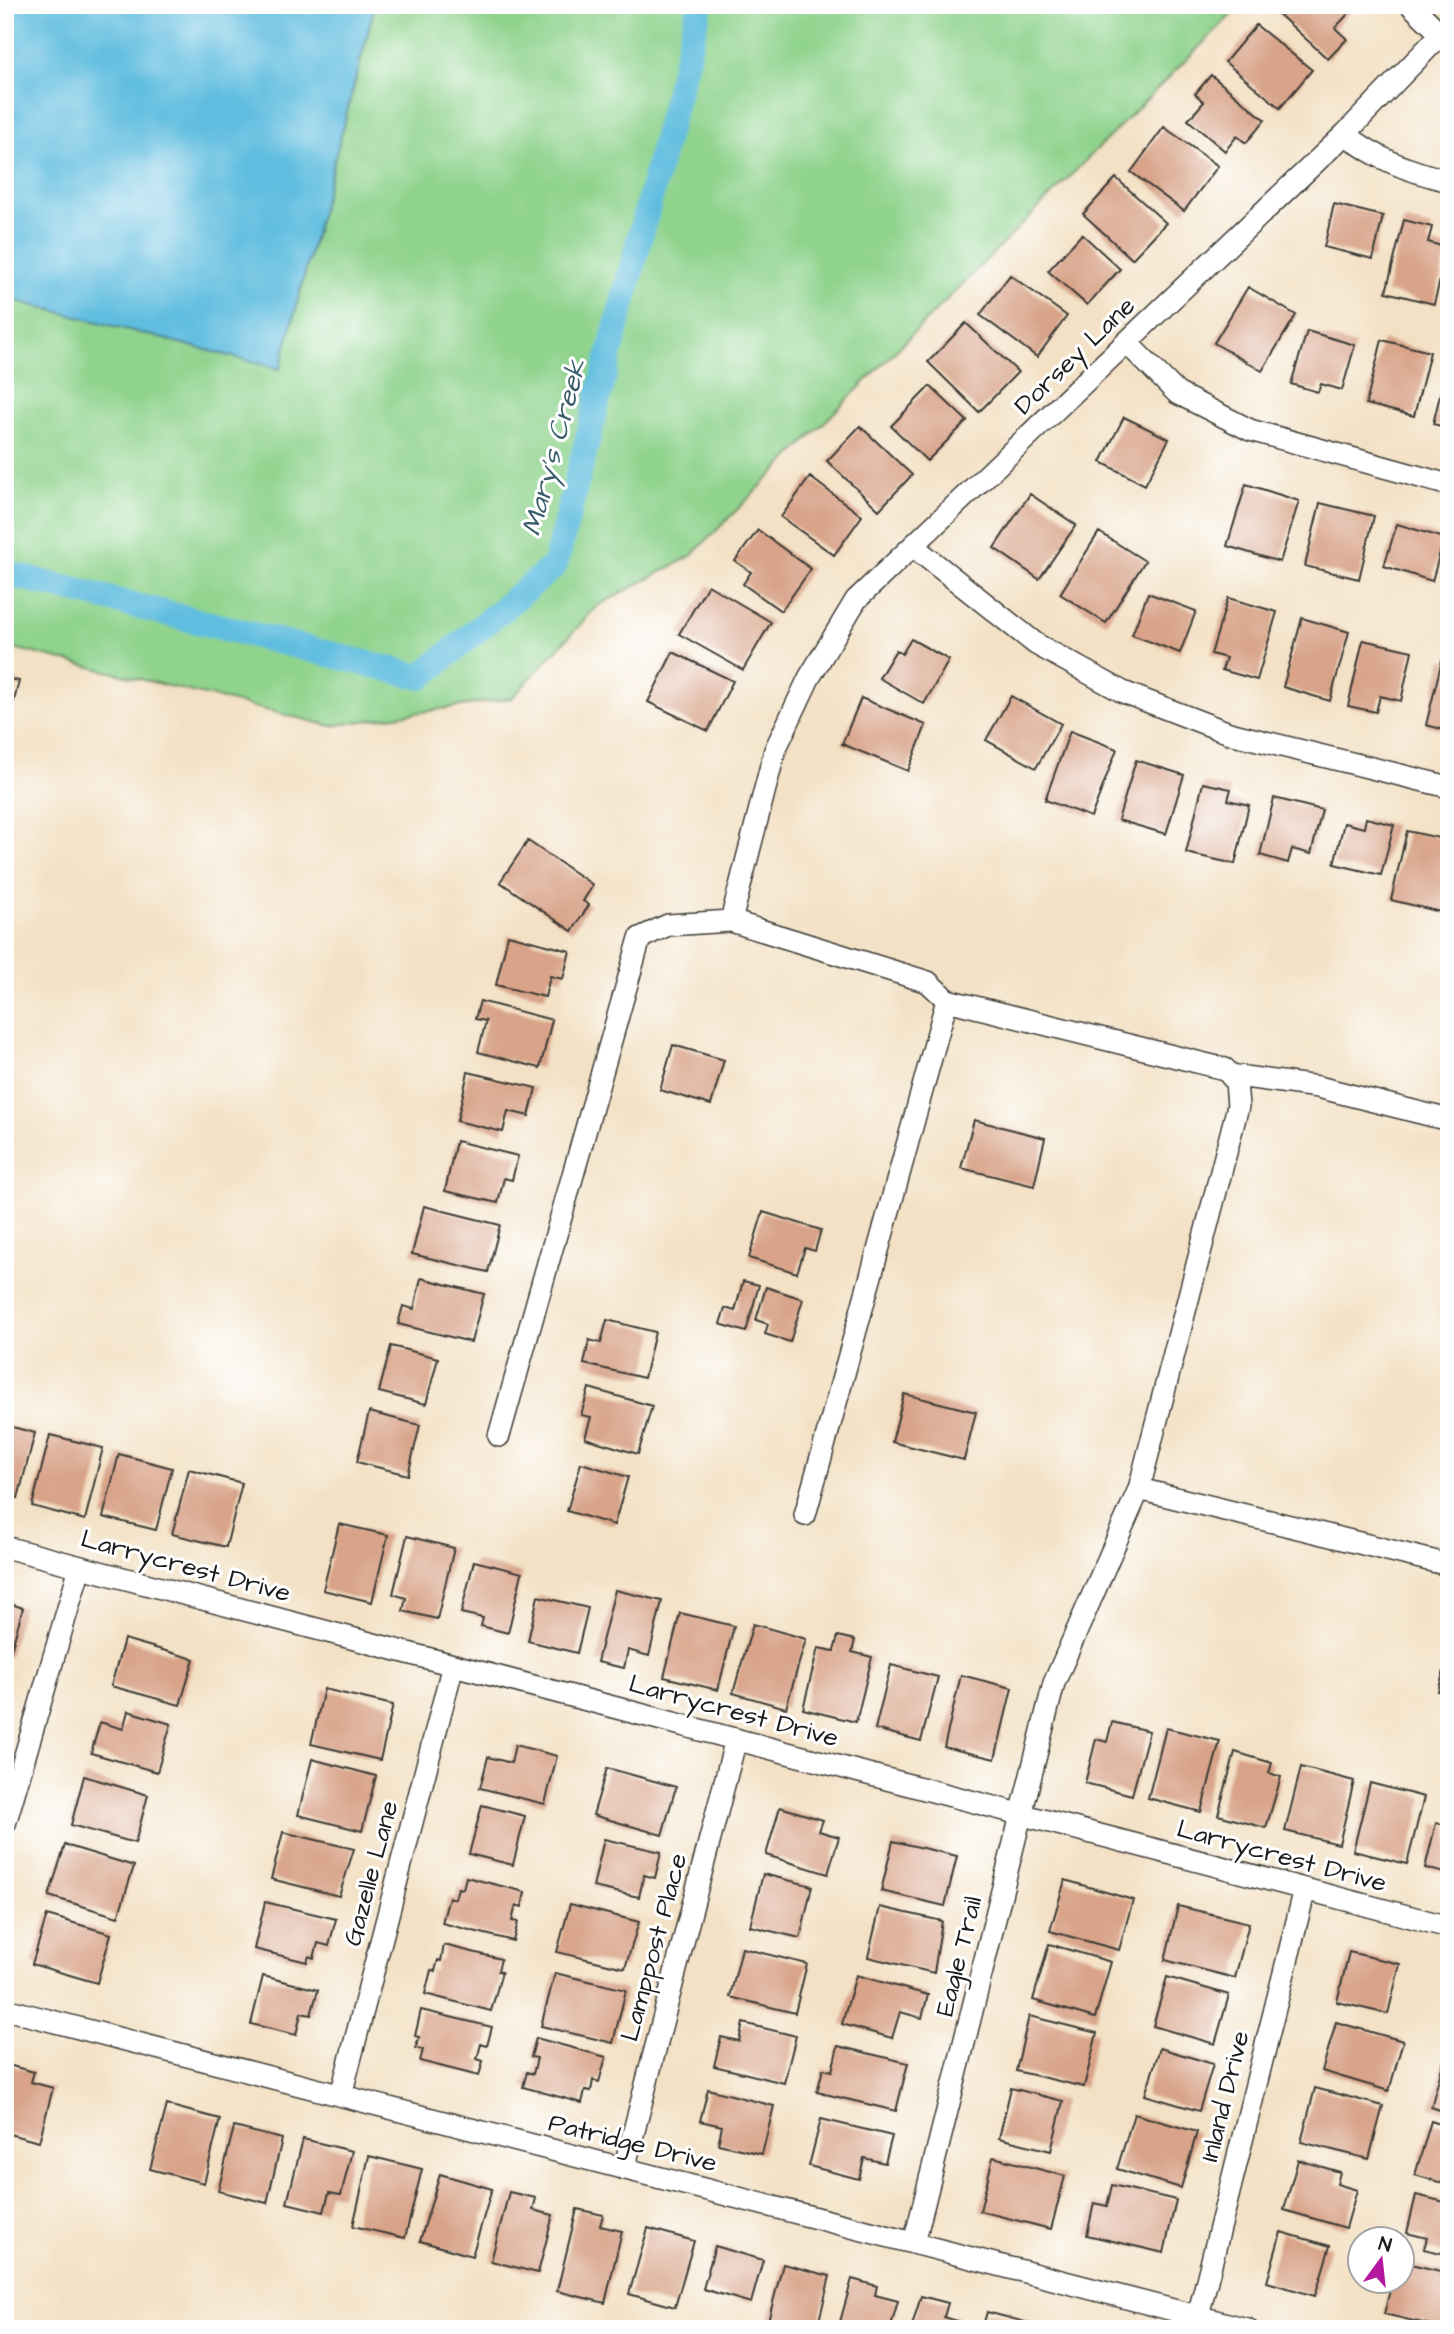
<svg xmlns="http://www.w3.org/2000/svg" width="1454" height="2334" font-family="'Architects Daughter',sans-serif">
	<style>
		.green { fill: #8fd38d; stroke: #567854; stroke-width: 2 }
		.water { fill: #61bddf; stroke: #3e6c7e; stroke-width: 2 }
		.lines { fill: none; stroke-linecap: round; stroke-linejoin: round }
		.canal { stroke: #61bddf; stroke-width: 26 }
		.building { fill: #d8a388 }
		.street-casing { stroke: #3c3a35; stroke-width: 24 }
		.street { stroke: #fff; stroke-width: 21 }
		.labels { text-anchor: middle; stroke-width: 6; stroke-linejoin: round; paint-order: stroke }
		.street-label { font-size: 26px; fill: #1c1c1c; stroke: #fff }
		.water-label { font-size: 28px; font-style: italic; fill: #385c6a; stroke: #fff }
	</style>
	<rect width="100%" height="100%" fill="#fff"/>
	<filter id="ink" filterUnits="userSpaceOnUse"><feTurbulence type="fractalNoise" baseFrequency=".0143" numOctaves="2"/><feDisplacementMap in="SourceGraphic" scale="14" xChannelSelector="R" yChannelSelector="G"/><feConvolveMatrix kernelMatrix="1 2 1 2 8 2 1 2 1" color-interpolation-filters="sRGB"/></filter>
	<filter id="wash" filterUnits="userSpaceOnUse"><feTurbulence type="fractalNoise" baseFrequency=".00686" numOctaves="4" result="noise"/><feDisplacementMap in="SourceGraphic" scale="28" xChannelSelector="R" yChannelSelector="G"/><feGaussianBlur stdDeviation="1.57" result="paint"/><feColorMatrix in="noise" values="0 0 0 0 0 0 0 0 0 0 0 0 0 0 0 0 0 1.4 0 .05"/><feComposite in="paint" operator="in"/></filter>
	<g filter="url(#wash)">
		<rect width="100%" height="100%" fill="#f3e1c5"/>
		<path class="green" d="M5,5H1241L691,556L597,606L512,698L331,726L5,646Z"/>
		<path class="water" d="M5,5H375L280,369L5,298Z"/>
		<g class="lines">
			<path class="canal" d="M5,573L421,677L555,565L700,5"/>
		</g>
		<g id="blocks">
			<path class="building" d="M1278,5H1342L1350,12L1335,28L1347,39L1328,59L1274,10Z
				M1256,25L1312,70L1280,108L1225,62Z
				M1211,75L1265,120L1246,143L1237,136L1225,151L1188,120L1204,102L1195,94Z
				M1164,127L1218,166L1184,211L1131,172Z
				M1116,178L1166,223L1132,259L1083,214Z
				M1334,204L1383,216L1373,259L1324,247Z
				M1404,220L1432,227L1428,242L1448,248L1434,304L1386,292Z
				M1082,234L1120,269L1087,305L1048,271Z
				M1010,275L1067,316L1037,357L980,315Z
				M1248,287L1296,315L1262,371L1214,343Z
				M966,323L1018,372L979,412L928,362Z
				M1307,331L1355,345L1342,390L1321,384L1318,392L1291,384Z
				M1382,340L1430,352L1414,416L1366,404Z
				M1445,374L1449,375V428L1433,424Z
				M930,386L967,421L927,461L891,426Z
				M1124,417L1169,439L1145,485L1101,462Z
				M860,426L912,475L879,510L827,461Z
				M810,477L862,516L834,555L781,517Z
				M1246,484L1299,501L1280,562L1227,546Z
				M1030,494L1076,525L1039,579L994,548Z
				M1320,503L1374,516L1359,579L1305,566Z
				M1397,524L1444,538L1432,581L1384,566Z
				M758,530L811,569L781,611L743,584L751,572L735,561Z
				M1099,532L1145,561L1106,623L1060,594Z
				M708,585L771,622L743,670L679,634Z
				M1148,593L1196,611L1180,653L1132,635Z
				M1228,598L1277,612L1257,680L1222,670L1226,658L1211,654Z
				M1302,618L1349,632L1330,701L1283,687Z
				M911,639L949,660L924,704L879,678L896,650L902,654Z
				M1363,640L1412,651L1401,701L1380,696L1376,712L1348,706Z
				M673,652L733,681L708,731L648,702Z
				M1442,660L1449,661V731L1426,725Z
				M5,678L19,681L6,733H5Z
				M1011,696L1061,724L1036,768L986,740Z
				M861,698L926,725L908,771L842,744Z
				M1070,731L1117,749L1091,817L1045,800Z
				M1136,760L1184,775L1166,834L1118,820Z
				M1203,783L1231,789L1228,800L1249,805L1235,864L1186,853Z
				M1274,798L1322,810L1311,854L1292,849L1288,863L1260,855Z
				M1366,818L1394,825L1381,875L1334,864L1344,823L1364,828Z
				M1407,831L1449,840V896L1445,913L1391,900Z
				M528,841L593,885L583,901L589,905L572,931L500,882Z
				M508,935L570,951L563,979L550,976L545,997L496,985Z
				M480,1001L552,1020L540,1068L478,1052L486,1021L475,1019Z
				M673,1045L724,1060L711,1105L660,1090Z
				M468,1072L536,1088L529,1116L508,1111L503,1132L457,1121Z
				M974,1120L1045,1138L1034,1186L961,1168Z
				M456,1141L518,1156L512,1180L504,1178L498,1203L445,1191Z
				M424,1206L500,1225L488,1272L412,1254Z
				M763,1212L821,1230L815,1251L805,1248L797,1273L749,1258Z
				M421,1278L484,1294L471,1342L398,1324L403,1306L414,1309Z
				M743,1281L759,1285L746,1332L720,1324L725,1308L735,1311Z
				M766,1287L803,1299L790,1342L765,1334L768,1324L756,1320Z
				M607,1320L655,1332L644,1378L584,1364L589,1340L601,1343Z
				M391,1346L438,1358L426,1404L379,1392Z
				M589,1388L652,1406L638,1454L585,1438L591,1417L581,1415Z
				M904,1394L976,1412L964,1460L892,1442Z
				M369,1412L420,1425L408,1475L357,1462Z
				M5,1425L35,1433L18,1498L5,1495Z
				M50,1435L103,1448L85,1520L32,1506Z
				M119,1454L172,1468L156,1530L103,1517Z
				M581,1463L628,1477L614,1525L567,1511Z
				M189,1469L242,1483L226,1547L172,1534Z
				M339,1524L388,1535L372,1602L323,1590Z
				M407,1536L454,1548L437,1619L403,1611L406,1598L393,1594Z
				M474,1561L522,1573L508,1633L481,1626L483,1618L461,1613Z
				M615,1590L662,1601L649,1656L628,1650L624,1668L597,1662Z
				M538,1596L588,1608L577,1653L528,1641Z
				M5,1602L23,1608L9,1657L5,1656Z
				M680,1613L734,1626L718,1690L664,1677Z
				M753,1624L806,1639L786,1708L733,1693Z
				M838,1636L855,1640L852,1652L872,1657L856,1722L803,1709L818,1648L834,1651Z
				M124,1639L194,1659L180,1705L111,1686Z
				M1449,1654V1694L1438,1691Z
				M891,1665L938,1677L921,1741L875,1729Z
				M961,1675L1012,1688L995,1759L944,1747Z
				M324,1689L393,1705L380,1760L311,1744Z
				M128,1711L171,1724L157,1772L91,1753L100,1722L123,1729Z
				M1112,1722L1149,1731L1132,1795L1085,1783L1096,1739L1107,1742Z
				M1166,1728L1220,1741L1201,1812L1148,1798Z
				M515,1745L557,1756L545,1804L480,1788L488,1757L511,1763Z
				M1235,1752L1272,1763L1269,1773L1281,1777L1266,1828L1218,1815Z
				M312,1759L376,1776L362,1831L298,1815Z
				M1301,1767L1354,1781L1339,1844L1285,1831Z
				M607,1768L676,1787L662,1835L593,1815Z
				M84,1776L148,1795L135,1843L71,1825Z
				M1370,1783L1424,1797L1407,1864L1353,1851Z
				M482,1805L525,1816L513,1865L469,1854Z
				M780,1807L823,1820L819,1831L839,1837L828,1874L766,1855Z
				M1436,1823L1449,1826V1874L1425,1868Z
				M283,1832L354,1849L339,1896L271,1879Z
				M604,1839L661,1852L655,1878L644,1875L639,1897L593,1887Z
				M893,1841L957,1856L945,1906L881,1891Z
				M65,1845L134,1866L118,1917L49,1896Z
				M763,1874L812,1886L800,1938L750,1926Z
				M466,1877L525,1892L522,1907L516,1905L512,1921L518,1922L513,1941L442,1923L449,1897L455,1899L458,1888L463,1889Z
				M1065,1880L1133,1900L1119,1950L1050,1931Z
				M265,1902L336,1919L329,1946L318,1943L314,1958L309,1956L307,1962L254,1949Z
				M570,1904L639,1922L625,1968L557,1952Z
				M1178,1906L1249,1923L1235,1978L1165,1960Z
				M880,1907L942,1921L934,1973L868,1957Z
				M47,1915L111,1934L97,1983L32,1964Z
				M1049,1944L1111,1962L1095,2018L1033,2000Z
				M444,1945L501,1959L498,1971L502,1972L491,2011L425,1994L431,1970L435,1971L438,1960L441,1961Z
				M742,1948L807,1964L795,2013L730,1997Z
				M1349,1952L1400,1964L1388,2014L1337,2002Z
				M555,1973L626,1990L613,2043L541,2026Z
				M856,1975L928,1995L922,2018L900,2012L892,2038L842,2024Z
				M263,1976L318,1990L311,2015L301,2013L296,2035L251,2024Z
				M1167,1977L1229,1995L1215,2044L1153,2026Z
				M421,2010L492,2027L487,2046L481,2044L477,2059L483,2061L479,2076L420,2061L423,2050L416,2048L419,2037L415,2036Z
				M1029,2016L1097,2033L1084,2087L1016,2071Z
				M1336,2022L1403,2041L1389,2091L1322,2071Z
				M743,2023L796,2036L784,2083L714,2066L721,2037L739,2041Z
				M536,2038L606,2057L599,2082L593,2080L591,2091L585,2090L582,2103L523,2087L527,2072L533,2074L537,2058L531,2057Z
				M838,2046L908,2063L896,2111L817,2092L823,2069L832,2071Z
				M1160,2048L1213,2064L1199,2111L1145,2095Z
				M1446,2053H1449V2113L1431,2107Z
				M8,2065L34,2072L31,2082L53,2088L39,2142L5,2133Z
				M1011,2088L1063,2101L1051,2151L999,2138Z
				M1315,2088L1383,2106L1369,2159L1301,2142Z
				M708,2089L774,2106L762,2154L718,2144L722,2126L700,2121Z
				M167,2105L220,2119L204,2183L150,2169Z
				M1134,2114L1197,2132L1181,2188L1117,2169Z
				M821,2119L892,2136L885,2163L864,2158L859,2179L809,2166Z
				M1431,2121L1449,2127V2185L1415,2175Z
				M234,2127L282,2139L267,2203L218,2191Z
				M303,2139L352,2151L341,2195L329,2193L324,2212L287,2203Z
				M369,2156L422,2169L405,2238L353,2226Z
				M993,2157L1065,2176L1051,2229L980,2211Z
				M1298,2160L1340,2172L1337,2184L1357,2190L1346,2228L1284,2210Z
				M440,2174L492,2189L472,2256L420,2241Z
				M1112,2185L1176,2200L1164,2253L1087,2235L1094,2203L1107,2206Z
				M509,2192L536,2198L533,2210L553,2215L538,2273L491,2261Z
				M1416,2195L1449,2203V2255L1424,2249L1427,2238L1407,2233Z
				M577,2209L603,2215L600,2226L622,2231L605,2303L557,2291Z
				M648,2228L694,2241L675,2307L629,2294Z
				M1281,2232L1330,2246L1315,2296L1267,2282Z
				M715,2246L763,2260L751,2303L703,2289Z
				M1402,2262L1449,2273L1448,2329L1384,2314L1392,2282H1402Z
				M783,2264L830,2276L817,2329H766Z
				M852,2279L877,2286L875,2295L898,2301L890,2329H838Z
				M921,2296L948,2303L944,2317L964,2323L963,2329H911Z
				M987,2312L1040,2326L1039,2329H982Z"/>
		</g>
	</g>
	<g filter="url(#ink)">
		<use href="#blocks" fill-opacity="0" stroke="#3c3a35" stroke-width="2"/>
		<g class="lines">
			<g class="street-casing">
				<path id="street" d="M1411,5L1441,34
					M1345,134C1378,160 1409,171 1449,181
					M1127,343L1177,393L1250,430L1449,485
					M914,547L1036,644L1123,692L1229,733L1449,787
					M731,921L928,982L947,1000L805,1515
					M1230,1075L1318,1087L1449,1120
					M499,1436L640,938L668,925L731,921L775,750L809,678L856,600L1345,134L1449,26
					M1139,1489L1449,1565
					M5,1547L1449,1927
					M5,1824L80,1567
					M5,2009L1247,2329
					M341,2095L453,1665
					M624,2169L736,1739
					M914,2243L1054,1683L1139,1489L1238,1106L1236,1082L1225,1069L947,1000
					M1198,2316L1305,1889"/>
			</g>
			<use href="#street" class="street"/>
		</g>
	</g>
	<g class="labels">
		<g class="street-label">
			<text transform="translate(1074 355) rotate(-44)" y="9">Dorsey Lane</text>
			<text transform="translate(186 1565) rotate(15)" y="9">Larrycrest Drive</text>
			<text transform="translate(734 1710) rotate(15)" y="9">Larrycrest Drive</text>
			<text transform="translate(1282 1855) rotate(15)" y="9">Larrycrest Drive</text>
			<text transform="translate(370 1873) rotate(-75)" y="9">Gazelle Lane</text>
			<text transform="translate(653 1947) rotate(-75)" y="9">Lamppost Place</text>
			<text transform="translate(958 1956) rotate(-76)" y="9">Eagle Trail</text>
			<text transform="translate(1224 2096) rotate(-76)" y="9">Inland Drive</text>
			<text transform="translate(633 2142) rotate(14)" y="9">Patridge Drive</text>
		</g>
		<g class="water-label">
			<text transform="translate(553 447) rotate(-75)" y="10">Mary's Creek</text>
		</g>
	</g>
	<rect width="1454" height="2334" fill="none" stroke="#fff" stroke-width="28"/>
	<g transform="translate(1381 2260) rotate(15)"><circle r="33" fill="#ffffff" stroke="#a4a4a4" stroke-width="2"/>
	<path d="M0-5L12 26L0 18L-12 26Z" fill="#b5179e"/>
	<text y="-10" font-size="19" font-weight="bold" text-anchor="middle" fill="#1c1c1c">N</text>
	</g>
</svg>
